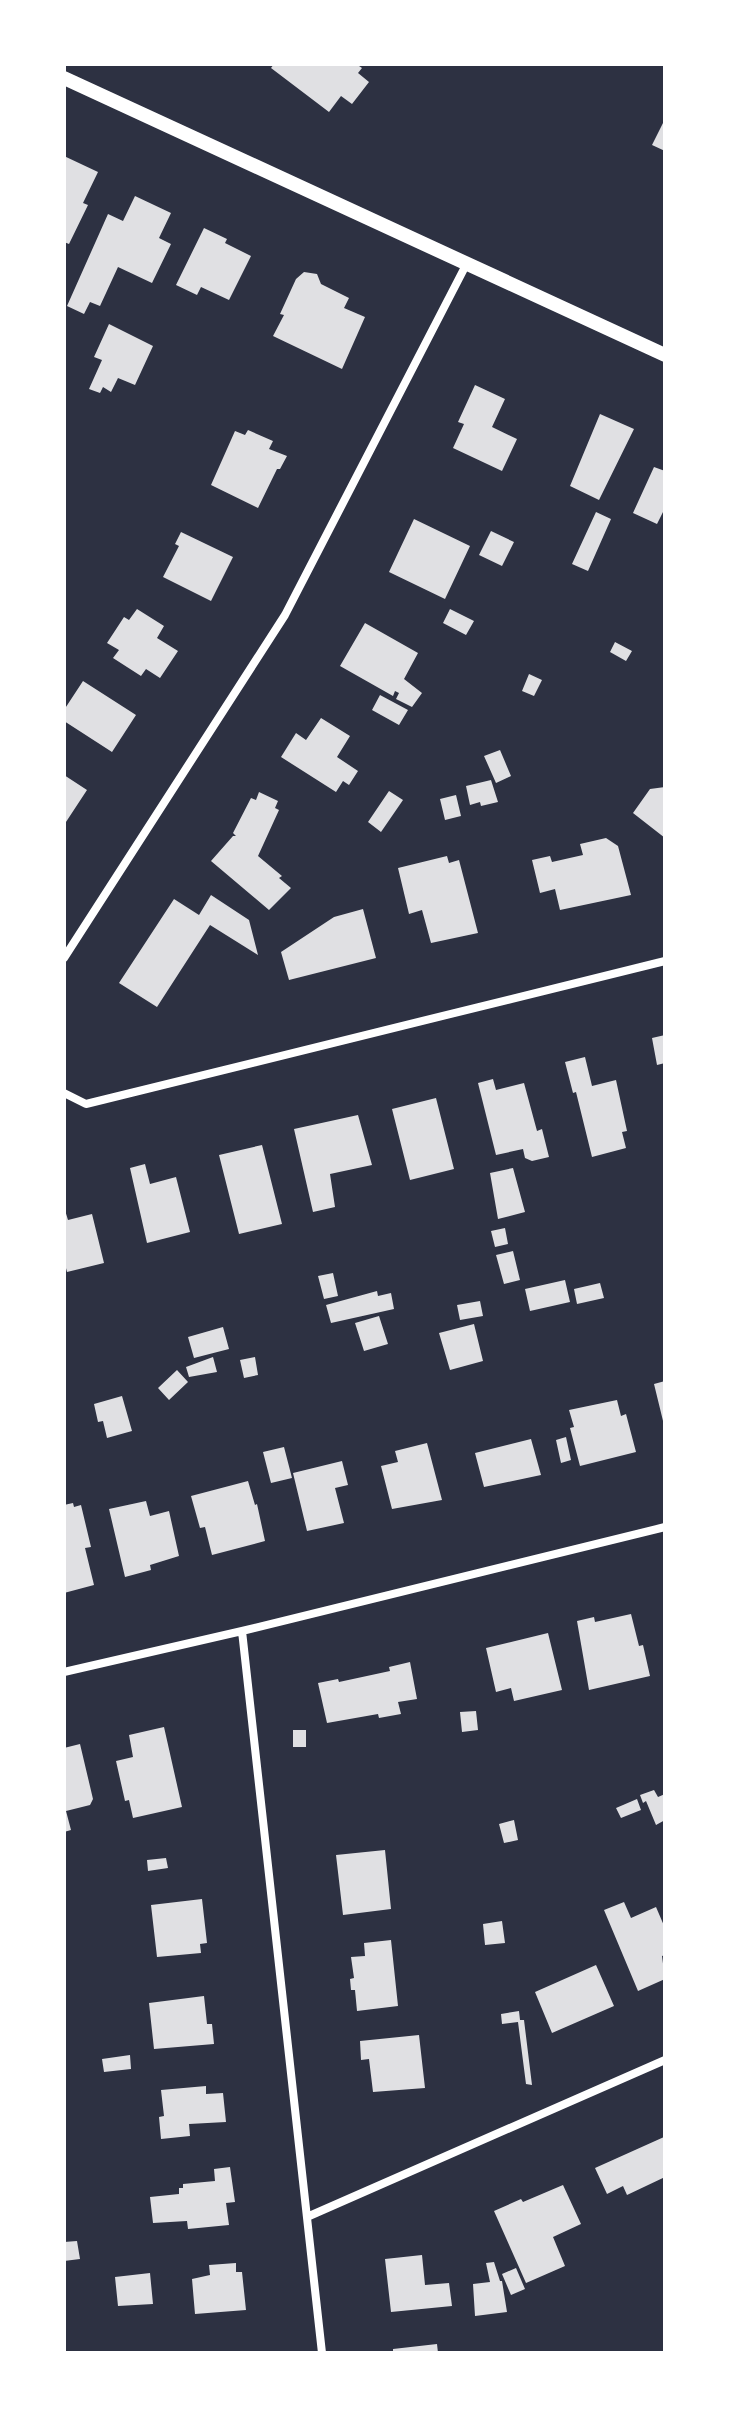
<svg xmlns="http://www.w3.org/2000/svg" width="729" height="2417" font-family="'Roboto Condensed',sans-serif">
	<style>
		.building { fill: #e0e0e3 }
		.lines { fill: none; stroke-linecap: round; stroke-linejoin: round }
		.minor { stroke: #fff; stroke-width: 8 }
		.tertiary { stroke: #fff; stroke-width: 14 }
	</style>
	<rect width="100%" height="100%" fill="#2d3142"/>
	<path class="building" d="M274,64H356L362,68L358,73L369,82L352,104L341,96L329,112L271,68Z
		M665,119V151L652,145Z
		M64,156L98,172L83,203L88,205L69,244L64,242Z
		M135,196L171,213L159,238L171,244L152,283L118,267L100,306L90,302L84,314L67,306L108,214L123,221Z
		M204,228L227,239L225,243L251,256L229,300L201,287L197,295L176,285Z
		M304,272L317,274L321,284L349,298L344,308L365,317L342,369L273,336L284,315L280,314L296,279Z
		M109,324L153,346L135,385L118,378L111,392L103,387L100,393L89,389L102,360L94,357Z
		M475,385L505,399L492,427L517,439L502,471L453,448L464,424L458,422Z
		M600,414L634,429L599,500L570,486Z
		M248,430L273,441L269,449L287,456L280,469H277L258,508L211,485L235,431L245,435Z
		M654,467L665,471V508L657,524L633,513Z
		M596,512L611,519L588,571L572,564Z
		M414,519L470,546L445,599L389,572Z
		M491,531L514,542L502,566L479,555Z
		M181,532L233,557L211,601L163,577L179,546L175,544Z
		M137,609L164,626L157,638L178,651L160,678L146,669L141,676L113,658L119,650L107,643L124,617L129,620Z
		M450,609L474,621L466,635L443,623Z
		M365,623L418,653L404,679L422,693L412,707L396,699L399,693L395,691L393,696L340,666Z
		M615,642L632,651L626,661L610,652Z
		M529,674L542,680L534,696L522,691Z
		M83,681L136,715L112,752L64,721V710Z
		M380,695L408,710L399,725L372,710Z
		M321,718L350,736L337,757L358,771L349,785L343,781L336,792L281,757L296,733L306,740Z
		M500,750L511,776L496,783L484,756Z
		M64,775L87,790L64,825Z
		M491,780L498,802L481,806L480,802L470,805L466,786Z
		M665,787V838L633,813L650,789Z
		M389,791L403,800L381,832L368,822Z
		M259,792L278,801L275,808L279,810L258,856L282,876L279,878L291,888L269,910L211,861L233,836H236L233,833L251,798L256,800Z
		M456,795L461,816L445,820L440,799Z
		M606,838L618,846L631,895L560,910L555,889L540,893L532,860L550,856L552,862L583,855L580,844Z
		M447,856L449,863L459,860L478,933L431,943L422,910L409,914L398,868Z
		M211,895L249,920L258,955L210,925L157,1007L119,983L174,899L199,915Z
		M363,909L376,958L289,980L281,952L334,917Z
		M665,1035V1063L657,1065L652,1038Z
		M585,1057L592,1086L616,1080L627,1131L622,1132L626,1148L592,1157L576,1092L573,1093L565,1062Z
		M493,1079L496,1090L524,1083L537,1131L542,1129L549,1157L532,1161L525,1158L523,1149L496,1155L478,1083Z
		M436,1098L454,1169L410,1180L392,1109Z
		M358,1115L372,1165L330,1174L335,1207L313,1212L294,1129Z
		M262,1145L282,1224L239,1234L219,1155Z
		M145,1164L150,1184L176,1177L190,1232L147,1243L130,1168Z
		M513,1168L525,1212L498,1219L490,1173Z
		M64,1207L68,1220L92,1214L104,1263L67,1272L64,1260Z
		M505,1228L508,1244L495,1247L491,1231Z
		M513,1251L520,1280L504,1284L496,1255Z
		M333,1273L338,1296L324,1299L318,1276Z
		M565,1280L570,1302L530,1311L525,1289Z
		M600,1283L604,1298L577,1304L574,1289Z
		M377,1291L378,1296L391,1293L394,1309L331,1323L326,1305Z
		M480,1301L483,1316L460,1320L457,1305Z
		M379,1316L388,1344L364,1351L355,1323Z
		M474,1324L483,1361L450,1370L439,1333Z
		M223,1327L229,1349L194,1358L188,1337Z
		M213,1357L217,1372L189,1377L186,1367Z
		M255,1357L258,1375L244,1378L240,1360Z
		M177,1370L188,1382L169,1400L158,1388Z
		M665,1381V1425H664L654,1384Z
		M122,1396L132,1431L107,1438L103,1421L98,1422L94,1404Z
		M617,1400L621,1416L626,1414L636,1452L580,1466L570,1428L574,1427L569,1410Z
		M566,1437L571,1460L561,1463L556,1440Z
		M531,1439L541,1475L484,1487L475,1453Z
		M427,1443L442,1500L392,1509L381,1466L398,1462L395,1451Z
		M284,1447L292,1478L271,1483L263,1452Z
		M342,1461L348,1485L335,1488L344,1523L307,1531L293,1473Z
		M248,1481L255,1505L257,1504L265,1541L212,1555L205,1527L200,1528L191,1496Z
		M146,1501L150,1516L169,1511L179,1556L150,1565L151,1570L125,1577L109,1509Z
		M73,1503L74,1507L81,1505L91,1547L85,1548L94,1585L64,1593V1505Z
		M631,1614L639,1646L643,1645L650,1676L589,1690L577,1621L594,1617L595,1622Z
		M548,1633L562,1690L514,1701L511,1688L496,1692L486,1648Z
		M410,1662L417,1699L398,1702L401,1714L379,1718L378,1714L327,1723L318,1683L338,1679L339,1682L390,1671L389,1667Z
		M476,1711L478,1730L462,1732L460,1712Z
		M164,1727L182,1807L133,1818L129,1800L125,1801L116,1761L133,1757L129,1735Z
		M293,1730H306V1747H293Z
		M80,1744L93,1799L90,1805L66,1811L71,1830L64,1832V1748Z
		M654,1790L658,1797L665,1794V1820L656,1825L646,1801L643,1803L640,1795Z
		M637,1799L641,1810L621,1818L616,1808Z
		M514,1820L518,1840L504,1843L499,1824Z
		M385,1850L391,1909L343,1915L336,1855Z
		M166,1858L168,1868L148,1871L147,1860Z
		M202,1899L207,1943L200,1944L201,1953L157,1957L151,1905Z
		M624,1902L631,1918L656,1907L665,1928V1955L662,1956L665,1979L638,1991L604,1910Z
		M502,1921L505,1943L485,1945L483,1924Z
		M391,1940L398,2006L357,2011L355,1990H351L350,1979L354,1978L351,1957L365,1956L364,1943Z
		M596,1965L614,2006L552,2033L535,1992Z
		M204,1996L207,2024H212L214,2044L154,2049L149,2003Z
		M519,2011L520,2020H524L532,2085L526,2084L518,2022L502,2024L501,2014Z
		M419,2035L425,2088L373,2092L369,2059L361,2060L360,2041Z
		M130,2055L131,2069L104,2072L102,2059Z
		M206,2086V2094L223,2093L226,2122L189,2124L190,2136L161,2139L159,2117L164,2116L161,2090Z
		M664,2137L665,2177L627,2195L623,2186L607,2194L595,2168Z
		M230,2167L235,2202L226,2203L229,2225L188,2229L187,2221L153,2223L150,2197L179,2194V2188H183V2184L215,2181L214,2169Z
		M563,2185L581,2224L553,2237L565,2266L526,2283L494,2211L521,2199L523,2202Z
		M77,2241L80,2259L64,2261V2242Z
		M422,2255L425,2285L449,2283L452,2306L391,2312L385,2259Z
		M494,2262L500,2281H502L507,2312L475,2316L473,2284L490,2282L486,2263Z
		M236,2263V2272H242L246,2310L195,2314L192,2279L210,2275L209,2265Z
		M516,2268L525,2289L511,2295L502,2274Z
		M150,2273L153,2304L118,2306L115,2277Z
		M437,2344L438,2353H393V2349Z"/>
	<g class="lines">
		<path class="minor" d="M64,958L285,615L466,265
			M64,1093L86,1104L665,961
			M242,1631L322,2353
			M64,1672L242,1631L665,1527
			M307,2217L665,2060"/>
		<path class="tertiary" d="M64,78L665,355"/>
	</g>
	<rect width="729" height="2417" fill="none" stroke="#ffffff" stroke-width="132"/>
</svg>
